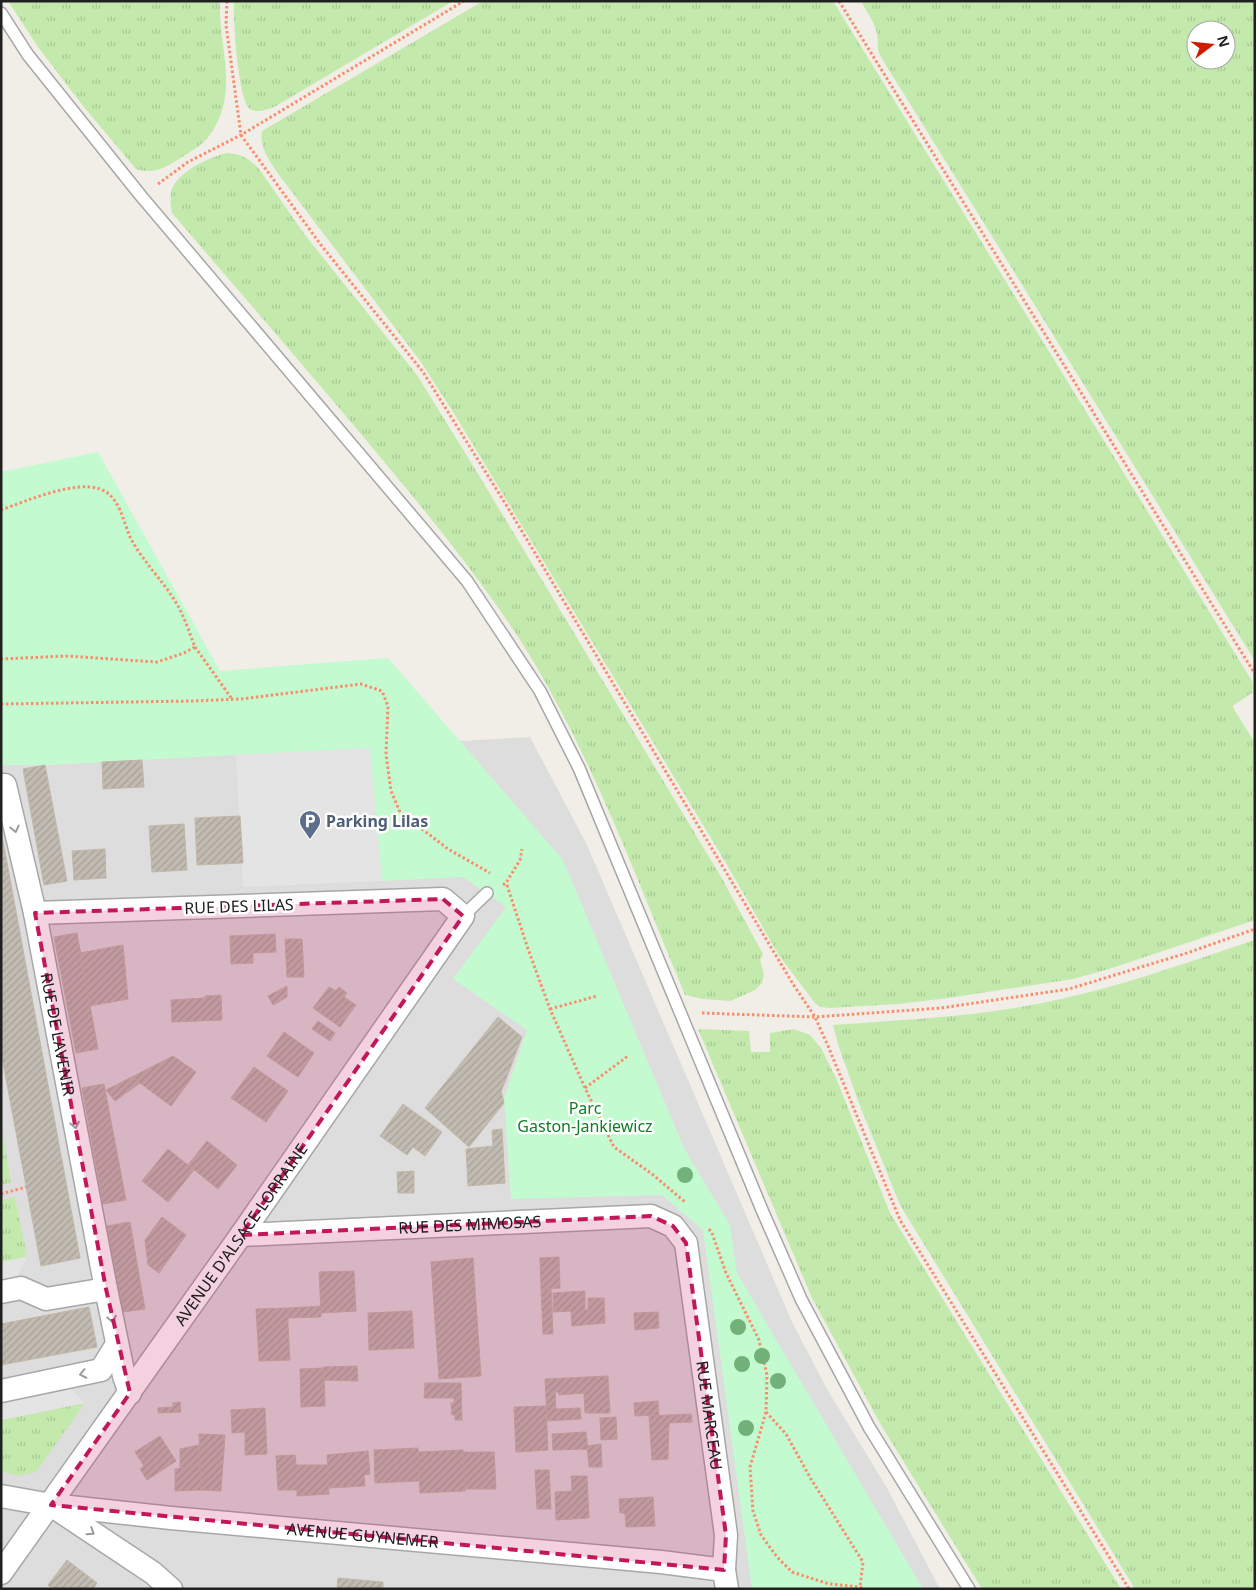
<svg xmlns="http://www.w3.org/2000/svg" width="1256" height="1590" font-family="'Noto Sans',sans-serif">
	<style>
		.residential { fill: #dedddd }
		.grass { fill: url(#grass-tufts); fill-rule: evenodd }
		.park { fill: #c4facf }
		.parking { fill: #e4e4e4 }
		.building { fill: url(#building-hatch); stroke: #c2b7a8 }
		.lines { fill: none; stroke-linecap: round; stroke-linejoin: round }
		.lane-casing { stroke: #a7a7a7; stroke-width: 14 }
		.street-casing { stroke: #a7a7a7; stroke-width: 25 }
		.path { stroke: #fa8d6e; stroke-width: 3; stroke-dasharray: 2.5 2.5; stroke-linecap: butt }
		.lane { stroke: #fff; stroke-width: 11 }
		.street { stroke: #fff; stroke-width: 22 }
		.tree { fill: #73b17b }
		.oneway { stroke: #9b9b9b }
		.marked { fill: #c2185b; fill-opacity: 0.2; stroke: #c2185b; stroke-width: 4; stroke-dasharray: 10 6; stroke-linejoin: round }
		.labels { text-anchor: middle; stroke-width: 5; stroke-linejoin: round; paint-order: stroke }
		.service-label { font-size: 16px; font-weight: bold; fill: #4e5e75; stroke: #fff; text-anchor: start }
		.street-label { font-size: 16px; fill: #202020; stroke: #fff }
		.park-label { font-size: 16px; fill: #0c7f23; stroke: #fff }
	</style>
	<defs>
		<pattern id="grass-tufts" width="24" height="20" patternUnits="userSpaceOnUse" patternTransform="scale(1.25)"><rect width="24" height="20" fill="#c3eaac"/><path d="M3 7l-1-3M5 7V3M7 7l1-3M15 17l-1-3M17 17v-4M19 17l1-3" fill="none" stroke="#a7c894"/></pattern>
		<pattern id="building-hatch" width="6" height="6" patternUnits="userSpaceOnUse" patternTransform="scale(1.25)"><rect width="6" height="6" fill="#c1bbb2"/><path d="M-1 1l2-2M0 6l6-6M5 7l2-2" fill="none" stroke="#a6a099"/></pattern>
	</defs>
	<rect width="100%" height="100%" fill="#f0eee6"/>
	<path class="residential" d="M530,737L587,845L792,1322L827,1389L887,1488L940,1589H1V765H45Z"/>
	<path class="grass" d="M8,1H220C218,49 241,92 209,136C203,145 191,151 182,157C166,167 155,175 136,169L83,106L38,47Z
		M234,1H453L276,106C269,109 258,114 250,109C238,99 233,19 234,1Z
		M483,1H833L1252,681L1253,686L1252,693L1232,706L1255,743V920L1109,969L1073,979L948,998L898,1004L829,1008L821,1007L815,1003L780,957L723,858L455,415L421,362L279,175C270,161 259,148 262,131Z
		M861,1H1255V661L881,57C876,48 879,42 877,34C875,22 866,11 861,1ZM1196,30H1226V60H1196Z
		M227,153C241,154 250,159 259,169L305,235L417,375L475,469L720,875L763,954L760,960L764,974L762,983L755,990L730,1001L703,999L685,995C636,877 590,751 522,643C480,578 431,518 381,458C313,376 242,295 172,213C171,207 170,200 171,193C174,173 209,157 227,153Z
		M1255,940V1589H1135L900,1205L858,1101L838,1044L833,1025C901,1020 970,1017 1037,1004C1111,990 1183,964 1255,940Z
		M698,1029L749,1031L751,1052H770V1033L794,1029L810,1035L821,1048L836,1078L890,1213L1121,1589H982L881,1425L812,1298Z
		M1,1124L11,1182L1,1185Z
		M15,1197L27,1257L1,1262V1200Z
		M85,1403L36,1472L18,1476L1,1471V1420Z"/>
	<path class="park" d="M98,452L220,671L388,658L563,860L684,1148L730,1225L737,1273L923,1589H752L703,1230L662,1195L511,1199L504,1098L527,1030L453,979L506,907L463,877L382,881L369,748L45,765H1V472Z"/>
	<path class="parking" d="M370,748L382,881L243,887L236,755Z
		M27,1257L15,1281L1,1283V1262Z
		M67,1385L85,1403L1,1420V1397Z"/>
	<path class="building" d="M142,760L144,787L103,789L102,762Z
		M45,765L67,881L44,885L23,769Z
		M240,816L243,863L197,865L195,818Z
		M184,824L187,870L152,872L149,826Z
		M1,830L80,1258L41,1266L1,1052Z
		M105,849L106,878L74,880L72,851Z
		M77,933L98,1049L76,1053L54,937Z
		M275,934L276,952L253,953V963L231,964L230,936Z
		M285,939H302L304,977H287Z
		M123,945L128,999L90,1006L80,953Z
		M287,986V997L273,1005L268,996Z
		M329,987L336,991L339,987L347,993L344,997L356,1005L340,1027L313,1008Z
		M221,995L222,1020L172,1022L171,1000L205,998V996Z
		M498,1017L522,1037L505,1082L496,1075L480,1094L492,1104L501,1091L504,1103L469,1147L425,1108Z
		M318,1021L335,1033L330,1041L312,1029Z
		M284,1032L314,1053L298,1077L267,1056Z
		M173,1056L196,1072L171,1106L132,1077Z
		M254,1067L288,1091L266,1122L231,1098Z
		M496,1075L505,1082L501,1091L492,1104L480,1094Z
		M132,1077L140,1083L115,1101L106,1090Z
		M104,1084L126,1200L103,1204L82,1088Z
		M403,1104L442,1132L425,1156L413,1147L407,1155L380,1136Z
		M502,1129L505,1183L468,1186L466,1149L493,1146L492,1130Z
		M207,1141L217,1149L197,1172L188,1165Z
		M168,1149L194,1170L168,1202L142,1181Z
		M217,1149L237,1165L218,1189L197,1172Z
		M414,1171V1193H398L397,1172Z
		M162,1217L186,1235L159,1273L148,1265L145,1240Z
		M130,1222L145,1309L123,1312L107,1226Z
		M559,1257L560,1288L541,1289L540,1258Z
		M473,1258L481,1376L439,1379L431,1262Z
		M354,1271L356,1311L321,1313L319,1272Z
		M541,1289H551L553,1334H543Z
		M585,1291V1310H588V1298H604L605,1323L572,1326L571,1311L553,1312V1293Z
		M321,1306V1317L288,1318V1308Z
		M89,1307L97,1347L1,1365V1324Z
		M288,1308V1324L257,1326L256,1309Z
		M412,1311L414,1348L369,1350L368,1313Z
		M658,1312L659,1328L635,1330L634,1313Z
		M288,1324L290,1360L259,1361L257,1326Z
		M357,1366L358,1381L324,1380L323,1367Z
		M324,1368L325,1406L301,1407L300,1369Z
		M608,1376L610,1413H585L584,1393L559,1395L558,1392H555L556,1409L580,1408L581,1419L547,1421L545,1379Z
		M425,1383H461L462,1420H455V1415H452L451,1403H454V1398H424Z
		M658,1401L659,1415L635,1416L634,1403Z
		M180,1402L181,1412L158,1413V1408L173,1407V1403Z
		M546,1406L548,1450L516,1452L514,1407Z
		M265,1408L267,1454L245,1455V1432L232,1433L231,1410Z
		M691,1414L692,1422L669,1423L668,1459L652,1460L649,1416Z
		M616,1417L617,1439L601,1440L600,1418Z
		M586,1432L588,1449L553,1450L552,1434Z
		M199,1434L225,1435L221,1491L201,1490Z
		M160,1436L176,1461L147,1480L140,1469L144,1466L135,1452Z
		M601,1444L602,1467H589L587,1446Z
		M199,1445L200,1466L180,1468V1449Z
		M418,1448L419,1481L375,1483L374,1450Z
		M463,1450L465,1491L420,1493L418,1452Z
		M368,1451L370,1474L364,1475L365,1486L329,1488L327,1455Z
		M463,1452H494L496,1489H465Z
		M295,1455L296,1465H328L329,1494L297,1496V1490H278L276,1456Z
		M200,1466L201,1490L175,1491V1469Z
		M535,1470H549L551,1509H537Z
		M571,1476H587L589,1518L556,1520L555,1492L572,1491Z
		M653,1497L655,1526L626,1527L625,1513H620L619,1499Z
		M67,1560L97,1583L93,1589H52L48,1585Z
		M338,1578L383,1582V1589H337Z"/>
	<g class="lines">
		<g class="lane-casing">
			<path id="lane" d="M1,13L28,55L141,196L467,581L540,691L579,768L762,1210L801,1299L869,1427L969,1589
				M463,916L487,893"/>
		</g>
		<g class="street-casing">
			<g id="street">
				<path id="s1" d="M1,785H5L35,913L106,1289L124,1376L130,1393"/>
				<path id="s2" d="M241,1235L651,1216L673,1226L686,1243L726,1535L724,1570L727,1589"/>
				<path d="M1,1292L21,1288L46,1299L106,1289"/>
				<path d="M1,1391L101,1370L117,1344"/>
				<path id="s3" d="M1,1496L51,1505L171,1518L661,1562L724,1570"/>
				<path d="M54,1507L153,1573L171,1589"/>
				<path id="s4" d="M1,1573L241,1235L463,916L443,899L35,913"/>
			</g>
		</g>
		<path class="path" d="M227,1L226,25L241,135L321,245L423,372L505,503L793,984L815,1017L828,1046L900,1220L1129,1589
			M839,1L1255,674
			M158,184L188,162L241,135L464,1
			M1,510C26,501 75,480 100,489C120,496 123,522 131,539C143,561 162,580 175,601C184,615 189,632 195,647L184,653L157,662L66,656L1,659
			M195,647L232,699
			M1,704L192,701L241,699L361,684L382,691L388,706L386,754L391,791L400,812L448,849L490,873
			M503,885L506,883L520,860L522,849
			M507,885L528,949L550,1009L585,1088L614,1147L652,1174L685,1202
			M550,1009L597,996
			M702,1013L815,1017L941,1008L1069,989L1187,953L1255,929
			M585,1088L628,1056
			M1,1194L26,1187
			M709,1229L712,1233L726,1273L759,1340L767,1375L766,1412L750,1467L753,1511L761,1535L777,1557L792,1572L829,1584L860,1587L864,1589
			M766,1412L786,1434L811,1479L863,1562L860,1587"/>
		<use href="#lane" class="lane"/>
		<use href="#street" class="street"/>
	</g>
	<g class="tree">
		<circle cx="685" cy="1175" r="8"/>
		<circle cx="738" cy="1327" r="8"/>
		<circle cx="762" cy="1356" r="8"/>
		<circle cx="742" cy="1364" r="8"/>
		<circle cx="778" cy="1381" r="8"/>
		<circle cx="746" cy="1428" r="8"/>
	</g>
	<defs><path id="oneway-chevron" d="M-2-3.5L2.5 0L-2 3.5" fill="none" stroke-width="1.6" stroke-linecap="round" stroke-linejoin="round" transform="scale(1.25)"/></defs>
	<g class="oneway">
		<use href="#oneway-chevron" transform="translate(15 829) rotate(77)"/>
		<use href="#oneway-chevron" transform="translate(75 1125) rotate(79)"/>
		<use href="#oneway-chevron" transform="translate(112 1319) rotate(79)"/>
		<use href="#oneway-chevron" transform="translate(83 1374) rotate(168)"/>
		<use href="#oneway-chevron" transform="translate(91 1532) rotate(33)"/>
	</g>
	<path class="marked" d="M443,899L463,916L241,1235L651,1216L673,1226L686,1243L726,1535L724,1570L51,1505L130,1393L106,1289L35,913Z"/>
	<defs>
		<g id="parking-pin" transform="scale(1.125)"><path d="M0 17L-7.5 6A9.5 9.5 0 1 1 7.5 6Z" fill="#5c6f8a" stroke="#fff"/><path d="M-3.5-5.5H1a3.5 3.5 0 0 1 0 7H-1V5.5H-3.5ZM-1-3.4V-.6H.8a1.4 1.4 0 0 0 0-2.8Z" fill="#fff"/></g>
	</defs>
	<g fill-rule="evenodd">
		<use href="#parking-pin" x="310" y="821"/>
	</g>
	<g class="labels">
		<g class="service-label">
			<text x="326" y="827">Parking Lilas</text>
		</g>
		<g class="street-label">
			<text transform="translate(239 906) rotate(-2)" y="6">RUE DES LILAS</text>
			<text dy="6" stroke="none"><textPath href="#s1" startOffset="259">RUE DE L'AVENIR</textPath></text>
			<text dy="6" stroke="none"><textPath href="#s2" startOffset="229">RUE DES MIMOSAS</textPath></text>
			<text dy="6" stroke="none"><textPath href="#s4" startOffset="415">AVENUE D'ALSACE-LORRAINE</textPath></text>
			<text dy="6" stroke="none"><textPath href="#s2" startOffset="630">RUE MARCEAU</textPath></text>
			<text dy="6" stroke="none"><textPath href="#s3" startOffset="364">AVENUE GUYNEMER</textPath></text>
		</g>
		<g class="park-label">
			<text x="585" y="1114">Parc<tspan x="585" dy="18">Gaston-Jankiewicz</tspan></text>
		</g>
	</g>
	<rect width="1256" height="1590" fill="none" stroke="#202020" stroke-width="5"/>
	<g transform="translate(1211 45) rotate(74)"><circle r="24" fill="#ffffff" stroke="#a6a6a6"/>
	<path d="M0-4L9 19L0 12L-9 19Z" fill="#cf1900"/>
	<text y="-8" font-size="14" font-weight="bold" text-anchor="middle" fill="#202020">N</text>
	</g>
</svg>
